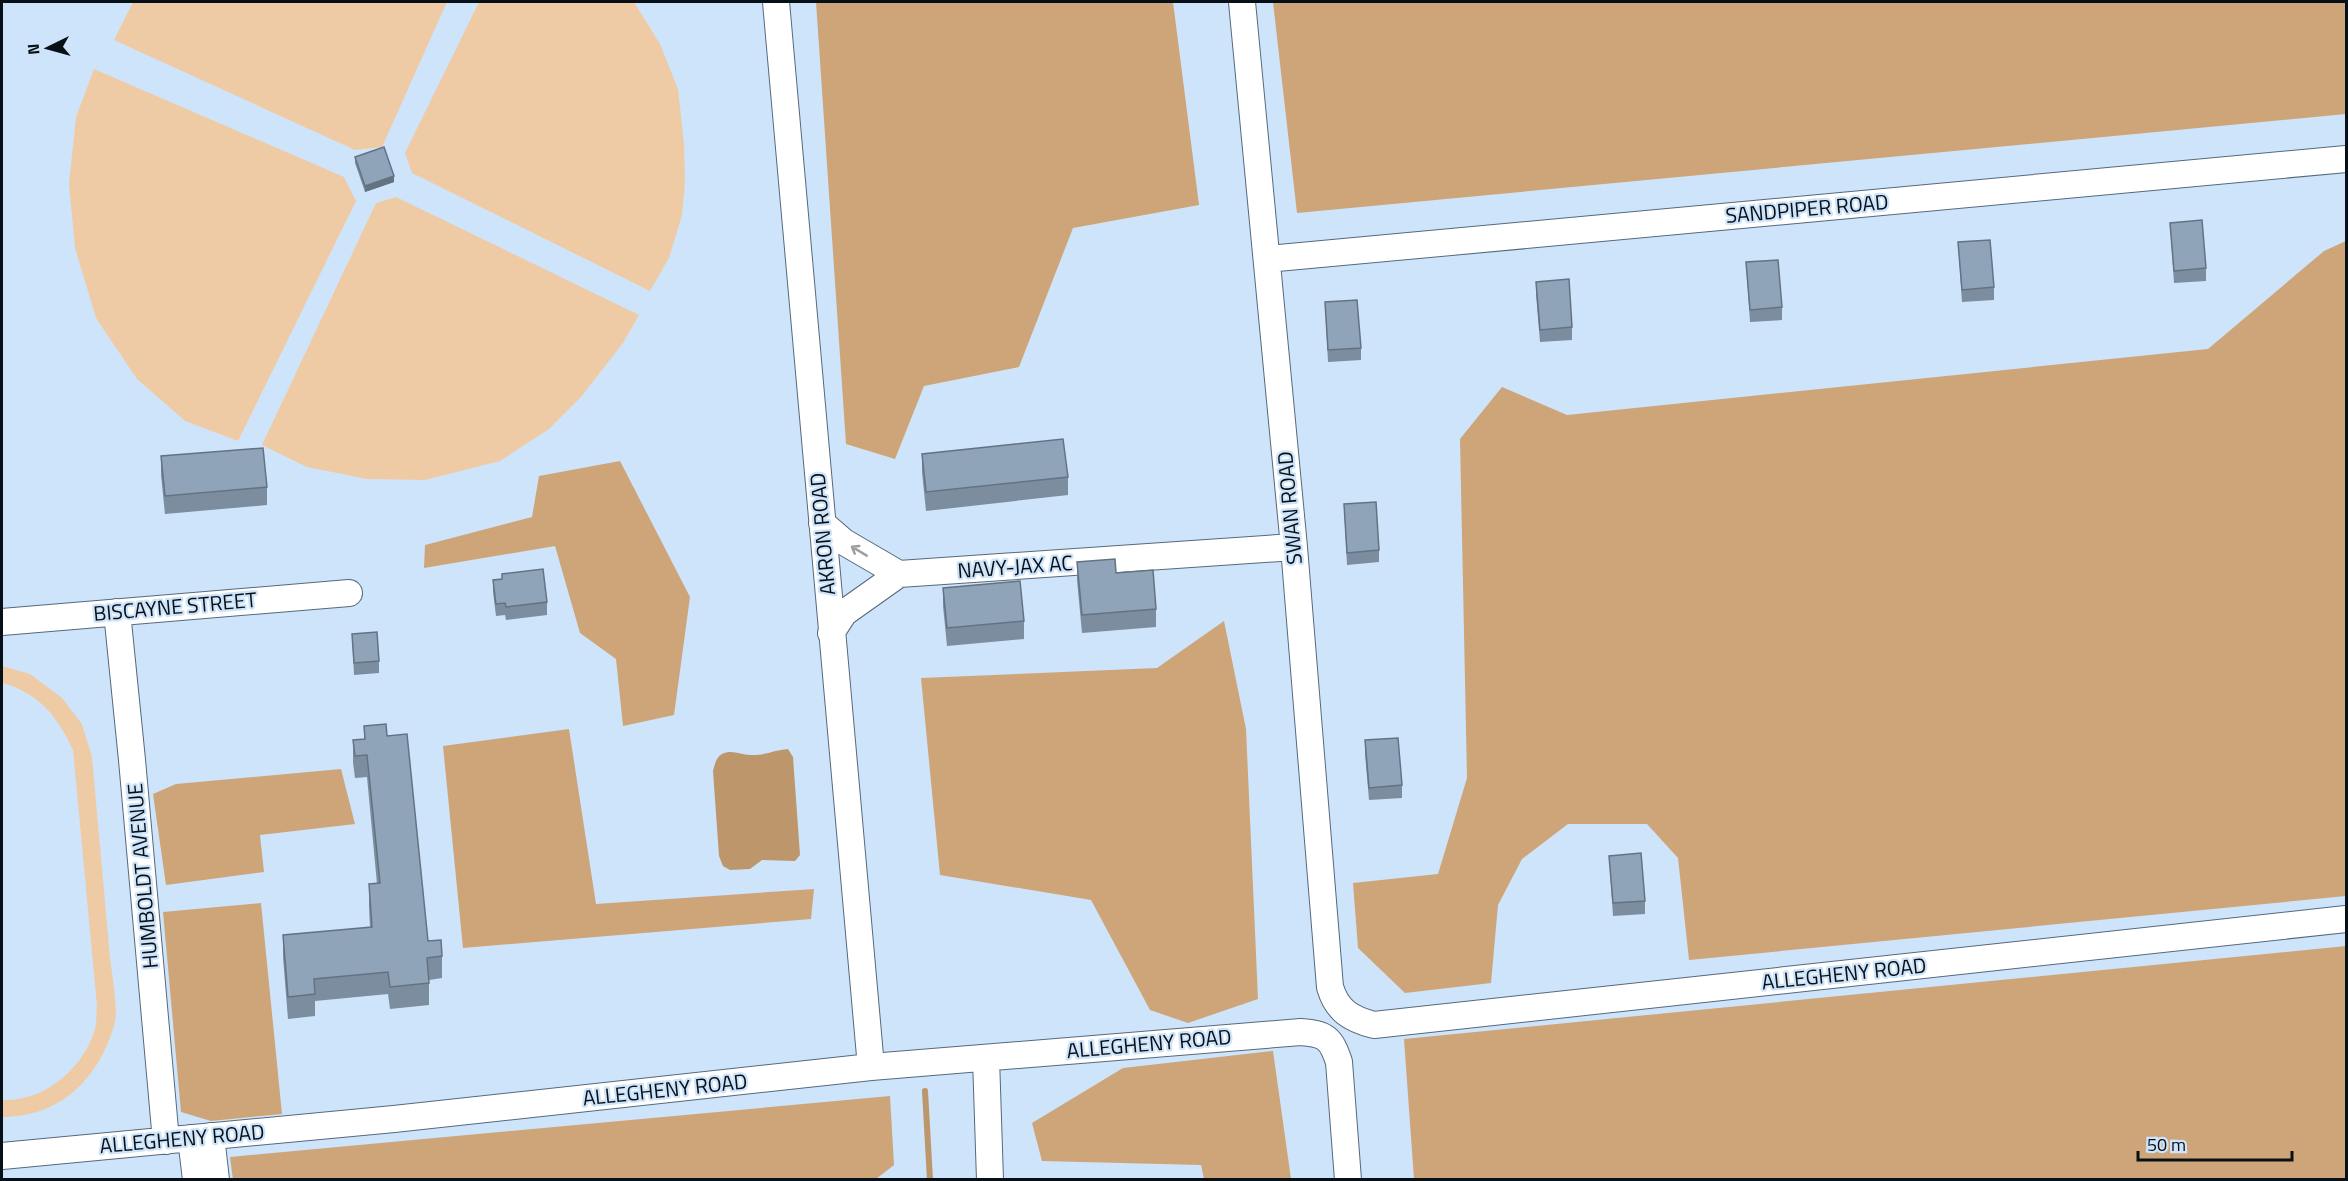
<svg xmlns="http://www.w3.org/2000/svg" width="2348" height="1181" font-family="'Titillium Web',sans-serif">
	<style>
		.green { fill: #efcba5 }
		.forest { fill: #cda579 }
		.water { fill: #bd966b }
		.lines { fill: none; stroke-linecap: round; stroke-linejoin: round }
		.stream { stroke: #bd966b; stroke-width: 6 }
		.minor-casing { stroke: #56697c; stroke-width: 28 }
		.minor { stroke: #fff; stroke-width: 26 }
		.wall { fill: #7b8d9f }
		.shaded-wall { fill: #647382 }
		.building { fill: #8fa4b9; stroke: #647382; stroke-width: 1.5 }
		.oneway { stroke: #9c9fa2 }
		.labels { text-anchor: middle; stroke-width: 4.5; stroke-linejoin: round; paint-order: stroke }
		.street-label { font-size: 21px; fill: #081017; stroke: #cee4fa }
	</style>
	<rect width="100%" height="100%" fill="#cee4fa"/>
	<path class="green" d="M133,2H447L382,147L355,150L114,40Z
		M479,2H634L660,44L678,89L684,144L685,182L682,215L669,258L650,291L412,173L405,153Z
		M94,69L344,177L356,201L238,441L185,421L137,379L96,318L75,248L69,184L76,117Z
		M396,197L639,315L623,343L581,397L549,429L500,461L425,480L367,479L307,467L262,445L376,203Z
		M2,666L30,674L62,698L82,724L92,757C98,824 104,891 110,958C112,973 118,1010 115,1022C100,1078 61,1117 2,1117V1100C44,1102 83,1069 95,1029C97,1022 96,1013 97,1006L73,750C57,716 39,693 2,683Z"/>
	<path class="forest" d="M816,2H1173L1199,205L1073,228L1019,367L924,386L895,459L846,444Z
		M1273,2H2346V114L1297,213Z
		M2346,241V896L1689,960L1678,858L1647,824H1568L1522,859L1498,905L1491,983L1405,993L1358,948L1353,883L1438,874L1467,778L1460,439L1502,387L1567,415L2208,349L2324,251Z
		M620,461L690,597L674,715L623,726L616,659L580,633L555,546L424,568L425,545L532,517L539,476Z
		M1224,621L1246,729L1258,999L1188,1023L1150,1010L1091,900L940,875L921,678L1157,668Z
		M569,729L596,904L814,889L811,919L463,948L443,746Z
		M341,769L355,824L260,835L264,872L166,885L153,794L176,784Z
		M261,903L282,1114L211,1121L181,1112L163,912Z
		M2346,946V1179H1414L1404,1039Z
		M1273,1051L1291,1179H1204L1201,1165L1042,1161L1032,1123L1123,1068Z
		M890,1096L894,1165L876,1179L233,1180L230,1157Z"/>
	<path class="water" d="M788,749L793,757L800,855L795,861L762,860L750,869L730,870L723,866L719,856L713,771C715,764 716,757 722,754C732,749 741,755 750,755C764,756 774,750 788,749Z"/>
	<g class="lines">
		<path class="stream" d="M925,1091L930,1180"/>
		<g class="minor-casing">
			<path id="minor" d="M776,2L871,1067
				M1242,2L1294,547L1330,987C1337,1011 1351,1019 1374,1025L2346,919
				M1268,259L2346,159
				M822,523L844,542L899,574
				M117,612L132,760L166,1141
				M2,622L349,593
				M831,633L844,613L899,574L1294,547
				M986,1058L990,1180
				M211,1136L216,1180
				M191,1138L196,1180
				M2,1156L394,1119L871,1067L1301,1032C1326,1034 1331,1038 1339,1062L1348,1180"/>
		</g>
		<use href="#minor" class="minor"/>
	</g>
	<path class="wall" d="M355,157L394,182L365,192L355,163Z
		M2170,223L2206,268V281L2174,283Z
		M1958,242L1994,287V300L1962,302Z
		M1746,262L1782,307V320L1750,322Z
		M1536,282L1572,327V340L1540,342L1536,294Z
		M1325,302L1361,348V360L1328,362Z
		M922,454L1068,477V495L926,511L922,472Z
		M161,456L267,487V505L165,514L161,475Z
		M1344,504L1379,550V562L1347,565Z
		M1077,562L1116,573L1156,609V627L1082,633L1077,580Z
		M493,580L547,602V615L506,620L505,615L496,616L493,592Z
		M943,588L1024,621V639L947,646L943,606Z
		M352,634L379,661V673L354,675Z
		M364,726L387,736L428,941L442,956V978L429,980V1005L390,1009L388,994L315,1001V1016L288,1019L283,957V935L370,927L369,907V884H377L367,777L355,778L353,762V740L364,739Z
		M1365,740L1402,785V798L1369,800L1365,753Z
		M1609,856L1645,901V914L1613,916Z"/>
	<path class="shaded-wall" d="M394,176V182L365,192V186Z"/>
	<path class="building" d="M384,147L394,176L365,186L355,157Z
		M2202,220L2206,268L2174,271L2170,223Z
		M1990,240L1994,287L1962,290L1958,242Z
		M1778,260L1782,307L1750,310L1746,262Z
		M1569,279L1572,327L1540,330L1536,282Z
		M1357,300L1361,348L1328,350L1325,302Z
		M1063,439L1068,477L926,492L922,454Z
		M263,448L267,487L165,496L161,456Z
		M1376,502L1379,550L1347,553L1344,504Z
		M1115,559L1116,573L1153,570L1156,609L1082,615L1077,562Z
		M543,569L547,602L506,607L505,603L496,604L493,580L502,579V574Z
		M1020,581L1024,621L947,628L943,588Z
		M377,632L379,661L354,663L352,634Z
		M386,724L387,736L407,734L428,941L441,940L442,956L427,958L429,983L390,987L388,972L314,979L315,994L288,997L283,935L372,927L369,884L380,883L367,755L355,756L353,740L365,739L364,726Z
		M1398,738L1402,785L1369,788L1365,740Z
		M1641,853L1645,901L1613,903L1609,856Z"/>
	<defs><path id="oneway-shaft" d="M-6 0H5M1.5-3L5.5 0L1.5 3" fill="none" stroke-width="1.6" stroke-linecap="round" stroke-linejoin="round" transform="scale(1.5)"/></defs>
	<use class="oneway" href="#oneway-shaft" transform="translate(859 551) rotate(-149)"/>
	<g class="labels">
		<g class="street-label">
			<text transform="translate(1807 209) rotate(-5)" y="7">SANDPIPER ROAD</text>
			<text transform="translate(1290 508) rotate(-95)" y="7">SWAN ROAD</text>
			<text transform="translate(823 534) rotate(-95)" y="7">AKRON ROAD</text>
			<text transform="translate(1015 567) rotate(-4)" y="7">NAVY-JAX AC</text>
			<text transform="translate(175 607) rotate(-5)" y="7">BISCAYNE STREET</text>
			<text transform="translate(143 876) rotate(-95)" y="7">HUMBOLDT AVENUE</text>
			<text transform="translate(1844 974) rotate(-6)" y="7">ALLEGHENY ROAD</text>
			<text transform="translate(1149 1044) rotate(-5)" y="7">ALLEGHENY ROAD</text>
			<text transform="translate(665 1090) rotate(-6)" y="7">ALLEGHENY ROAD</text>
			<text transform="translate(182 1139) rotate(-5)" y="7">ALLEGHENY ROAD</text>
		</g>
	</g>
	<rect width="2348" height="1181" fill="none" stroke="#081017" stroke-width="6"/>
	<g transform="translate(48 48) rotate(265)" stroke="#cee4fa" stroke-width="4.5" paint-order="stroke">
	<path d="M0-4.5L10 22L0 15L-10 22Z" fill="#081017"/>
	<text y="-9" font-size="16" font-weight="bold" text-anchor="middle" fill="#081017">N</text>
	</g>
	<path d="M2138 1151v9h154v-9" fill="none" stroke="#081017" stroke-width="3"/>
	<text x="2147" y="1151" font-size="18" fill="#081017" stroke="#cee4fa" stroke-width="4.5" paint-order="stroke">50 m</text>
</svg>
